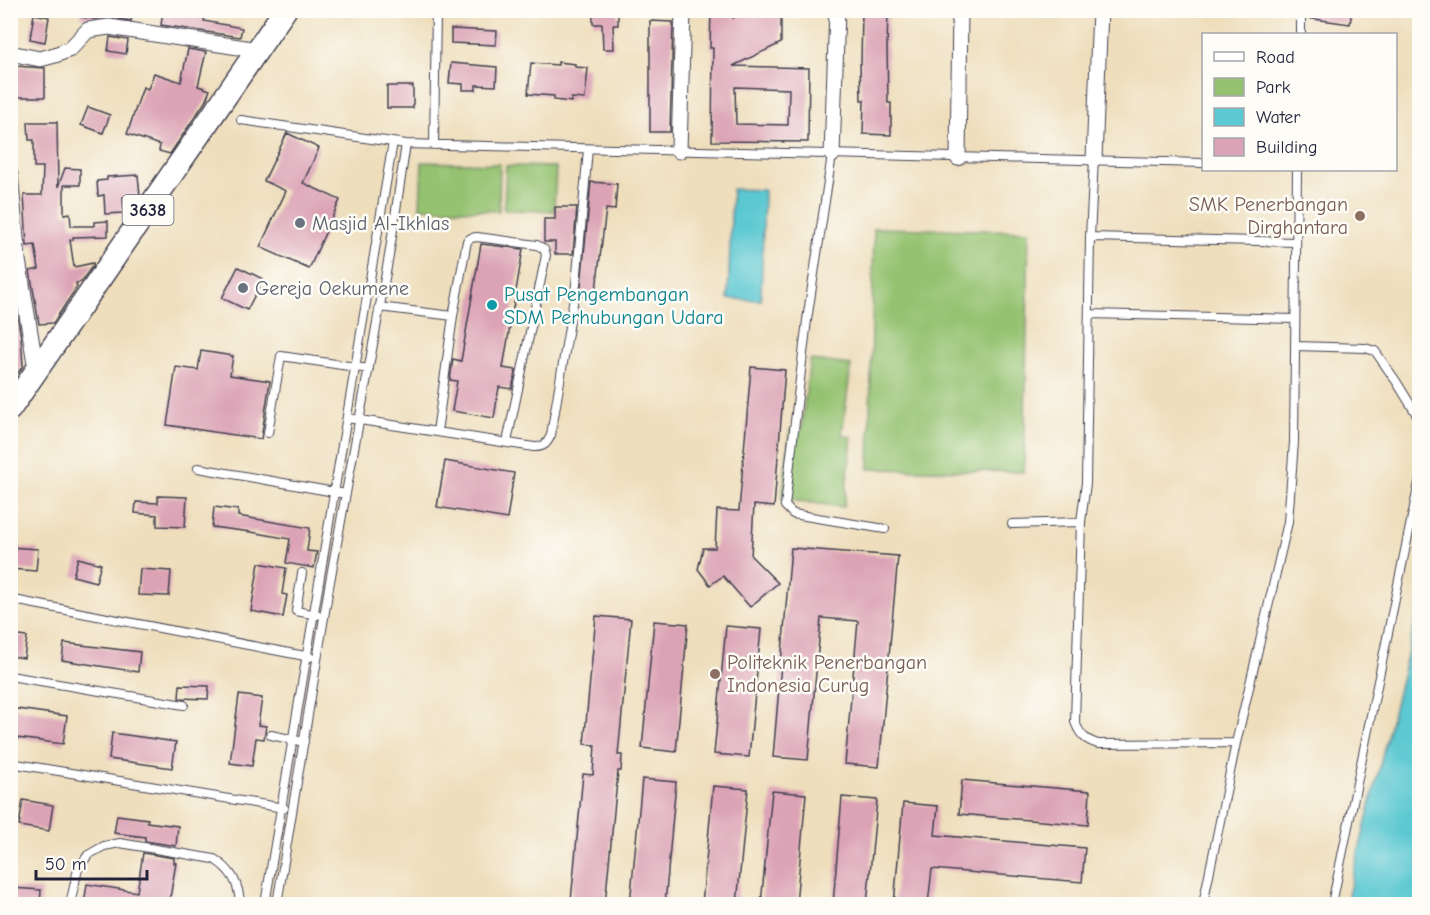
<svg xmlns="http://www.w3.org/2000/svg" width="1430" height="915" font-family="'Comic Neue',sans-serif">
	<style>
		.green { fill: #95c271; stroke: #5c7256; stroke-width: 1.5 }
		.water { fill: #5cc8d1; stroke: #3f7586; stroke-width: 1.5 }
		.building { fill: #dba3b5; fill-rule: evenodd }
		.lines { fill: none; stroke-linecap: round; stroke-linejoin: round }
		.service-casing { stroke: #413e4e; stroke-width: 10 }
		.minor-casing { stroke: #413e4e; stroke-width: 17 }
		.primary-casing { stroke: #413e4e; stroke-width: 25 }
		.service { stroke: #fff; stroke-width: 8 }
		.minor { stroke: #fff; stroke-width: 15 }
		.primary { stroke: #fff; stroke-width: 22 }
		.education-dot { fill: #8d6e63; stroke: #fdfcf7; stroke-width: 2 }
		.worship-dot { fill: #6b7280; stroke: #fdfcf7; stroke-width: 2 }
		.culture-dot { fill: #0f9aa8; stroke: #fdfcf7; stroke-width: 2 }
		.labels { text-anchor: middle; stroke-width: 5; stroke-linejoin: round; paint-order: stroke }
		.shield { fill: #fdfcf7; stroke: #646373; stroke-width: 1.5 }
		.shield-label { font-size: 18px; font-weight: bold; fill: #22223b }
		.education-label { font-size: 20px; fill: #785e54; stroke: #fdfcf7; text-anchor: end }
		.worship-label { font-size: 20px; fill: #5b616d; stroke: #fdfcf7; text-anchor: start }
		.culture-label { font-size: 20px; fill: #0d838f; stroke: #fdfcf7; text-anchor: start }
	</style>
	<rect width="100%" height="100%" fill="#fdfcf7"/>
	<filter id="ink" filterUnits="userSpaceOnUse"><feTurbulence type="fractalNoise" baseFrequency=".0167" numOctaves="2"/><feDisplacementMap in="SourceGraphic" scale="12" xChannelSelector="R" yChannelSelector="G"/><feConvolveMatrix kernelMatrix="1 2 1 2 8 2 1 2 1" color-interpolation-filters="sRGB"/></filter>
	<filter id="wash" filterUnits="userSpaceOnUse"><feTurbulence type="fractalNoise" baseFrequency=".008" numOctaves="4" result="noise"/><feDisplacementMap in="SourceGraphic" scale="24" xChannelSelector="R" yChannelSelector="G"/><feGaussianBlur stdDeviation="1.35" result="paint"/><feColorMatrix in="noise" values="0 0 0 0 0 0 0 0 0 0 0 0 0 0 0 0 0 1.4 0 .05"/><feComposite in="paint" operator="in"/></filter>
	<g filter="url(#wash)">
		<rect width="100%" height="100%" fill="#eedebc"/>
		<path class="green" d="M422,162L500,164L499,211L420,208Z
			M506,166L556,167L554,211L504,210Z
			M874,228L1029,231L1024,472L869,469Z
			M810,360L851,365L842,435L852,437L844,507L782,499L790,430H801Z"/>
		<path class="water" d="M732,189L764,190L761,300L728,299Z
			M1419,607V904H1349L1347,899Z"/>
		<g id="blocks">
			<path class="building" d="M82,10H133L131,21L110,17L95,19L81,17Z
				M163,10H206L204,21L242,28L240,37L161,25Z
				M593,10H618V25H613L614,49H603L602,24H593Z
				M711,10H733V18L748,10H771L781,18V43L733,66L809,68L808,142L712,141L713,48H710ZM735,87L789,89L788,125L736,124Z
				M1307,10H1352L1350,24L1307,18Z
				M862,11H888L887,47L888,103H891V135L863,134L864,100H861L860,64H861Z
				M34,14L49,17L45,42L30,39Z
				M650,21L673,22L670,132H650Z
				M451,29L497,31L496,45L451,43Z
				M110,37L128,40L126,54L108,51Z
				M188,49L206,52L198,86L210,90L205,102L170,154L159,151L160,145L127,134L143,87L148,89L154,73L181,82Z
				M558,62L575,64V67L588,68L585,99L571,98V102L554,100V96L528,94L531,63L558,65Z
				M451,63L497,67L496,86L476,85V90H463V84L449,83Z
				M14,66L45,68V97H13Z
				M387,86H413V108H387Z
				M88,107L110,115L103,133L81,125Z
				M28,122H57L58,187L65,168L80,169V185H64V214L70,213L71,226H94V222L108,221V236L73,237V240H70L74,267L93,263V265L81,282L76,283L77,287L53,323L39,324L30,271L39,269L35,245L27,246L24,195H42L43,167H34V140H29Z
				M287,133L319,148L303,183L340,200L309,269L260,247L286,191L264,181Z
				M138,175L140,196L123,197L124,213L105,214L104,195L98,196L97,181L107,180V177Z
				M591,182L617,184L615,210L606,209L595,298L580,296Z
				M555,207H577L573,254H555V242H544V219H555Z
				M481,244L523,249L503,368L516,370L512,389L499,387L494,418L452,411L457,381L450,380L453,359L461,361Z
				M238,267L263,279L247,310L222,298Z
				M10,274L21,337L23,366L10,384Z
				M201,351L233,356L230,375L270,381L261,439L167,425L176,367L198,370Z
				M751,367L785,370L774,507L754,505L751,556L778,583L750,607L723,576L710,585L698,569L703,548H715L717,510L739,511Z
				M445,461L514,473L507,519L437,507Z
				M158,496L187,497L185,527L157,526V515L135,513L136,502L158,503Z
				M214,507L238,510V516L310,528L307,551L317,552L314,568L286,563L290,539L251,532L212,527Z
				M10,547L38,549L36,571L10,569Z
				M791,548L898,556L879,767L845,764L858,621L821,618L808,760L773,757Z
				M78,558L101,564L96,582L73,576Z
				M259,563L286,568L282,594L287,595L283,617L251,611Z
				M140,569L171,571L169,596L138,595Z
				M596,616L631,619L618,755H622L621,771H618L605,904L571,901L583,774L593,775L595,745L584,744Z
				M654,621L688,624L676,752L642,748Z
				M726,626L761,629L749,757L714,754Z
				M10,635L27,637L24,658L10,656Z
				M64,643L140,652L138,672L62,660Z
				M180,685L209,686L208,699L179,698Z
				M239,695L262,698L258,725L266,726L264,739L256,738L252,766L230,763Z
				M10,708L67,716L63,744L10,737Z
				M112,733L176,742L172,768L109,759Z
				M642,779L676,782L665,904H630Z
				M962,780L1090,791L1088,825L959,814Z
				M713,786L748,789L737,904H702Z
				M772,791L806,794L796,904H761Z
				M842,797L877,800L867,904H833Z
				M23,800L53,805L49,831L19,826Z
				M903,803L938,806L935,835L1085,848L1082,882L932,869L928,904H894Z
				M117,815L148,819L147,822L178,826L176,846L145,841V837L114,833Z
				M143,853L174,858V863H176L169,904H84L87,884L137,892Z
				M12,888L41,890L40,904H10Z"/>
		</g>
	</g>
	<g filter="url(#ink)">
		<use href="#blocks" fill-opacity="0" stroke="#413e4e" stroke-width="1.5"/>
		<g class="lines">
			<g class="service-casing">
				<path id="service" d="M1301,34V10
					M241,120L406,144L1204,163
					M434,145L436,10
					M832,155L807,320L785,506L793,514L885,529
					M1094,159L1090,237L1086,483L1081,522L1075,722C1080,735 1085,740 1098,744L1236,743
					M1090,237L1295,242
					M379,307L453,316
					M1089,314L1295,319
					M1295,346L1365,348L1375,351L1396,381L1420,420
					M347,418L534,447C544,447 547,444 551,435L576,285L588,149
					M437,432L453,316L467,241L471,238L477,237L537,245L544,249L546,255L507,442
					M268,433L281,356L369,369
					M198,468L346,494
					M1012,524L1081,522
					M302,573L296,611L317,615
					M14,600L310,657
					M10,676L184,705
					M271,735L304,742
					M10,763L284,808
					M10,774L12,763
					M70,904L78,869L88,855L104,846L120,843L214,859C232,870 239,884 240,904
					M265,904L393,142
					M277,904L329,587L389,256L406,144
					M1203,904L1236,743L1288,522L1294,442L1297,170
					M1332,904L1420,478"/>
			</g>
			<g class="minor-casing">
				<path id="minor" d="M10,53L40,59L55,55L70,49L88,30L109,27L258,50
					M679,151L683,10
					M832,155L837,10
					M958,158L960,10
					M1094,159L1100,10
					M10,174L18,260L36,369"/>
			</g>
			<g class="primary-casing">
				<path id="primary" d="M10,409L285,10"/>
			</g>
			<use href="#service" class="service"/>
			<use href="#minor" class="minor"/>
			<use href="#primary" class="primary"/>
		</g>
	</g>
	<g class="education-dot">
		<circle cx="1360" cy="216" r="6"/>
		<circle cx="715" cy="674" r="6"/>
	</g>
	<g class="worship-dot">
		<circle cx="300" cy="223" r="6"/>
		<circle cx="243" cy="288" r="6"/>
	</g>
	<circle class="culture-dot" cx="492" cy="305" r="6"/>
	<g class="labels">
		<rect class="shield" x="122.5" y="195" width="51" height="30" rx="4.5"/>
		<g class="shield-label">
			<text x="148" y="216">3638</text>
		</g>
		<g class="education-label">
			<text x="1348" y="211">SMK Penerbangan<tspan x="1348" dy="23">Dirghantara</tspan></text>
			<text x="727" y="669" text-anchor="start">Politeknik Penerbangan<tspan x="727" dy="23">Indonesia Curug</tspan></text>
		</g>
		<g class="worship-label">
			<text x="312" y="230">Masjid Al-Ikhlas</text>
			<text x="255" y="295">Gereja Oekumene</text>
		</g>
		<g class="culture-label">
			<text x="504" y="301">Pusat Pengembangan<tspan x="504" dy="23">SDM Perhubungan Udara</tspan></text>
		</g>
	</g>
	<rect width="1430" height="915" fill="none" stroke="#fdfcf7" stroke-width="36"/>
	<rect x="1202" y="33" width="195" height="138" fill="#fdfcf7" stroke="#a5a5ac" stroke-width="1.5"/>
	<rect x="1214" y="52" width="30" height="9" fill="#ffffff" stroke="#a5a5ac" stroke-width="1.5"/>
	<text x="1256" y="63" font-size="18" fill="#22223b">Road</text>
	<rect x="1214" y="78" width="30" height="18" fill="#95c271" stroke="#a5a5ac" stroke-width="1.5"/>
	<text x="1256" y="93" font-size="18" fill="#22223b">Park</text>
	<rect x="1214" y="108" width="30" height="18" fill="#5cc8d1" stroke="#a5a5ac" stroke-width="1.5"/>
	<text x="1256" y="123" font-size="18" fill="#22223b">Water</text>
	<rect x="1214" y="138" width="30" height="18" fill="#dba3b5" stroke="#a5a5ac" stroke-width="1.5"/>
	<text x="1256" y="153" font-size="18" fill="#22223b">Building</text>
	<path d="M36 870v9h111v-9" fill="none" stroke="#22223b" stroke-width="3"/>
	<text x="45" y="870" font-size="18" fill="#22223b" stroke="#fdfcf7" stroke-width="4.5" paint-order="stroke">50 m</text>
</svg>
